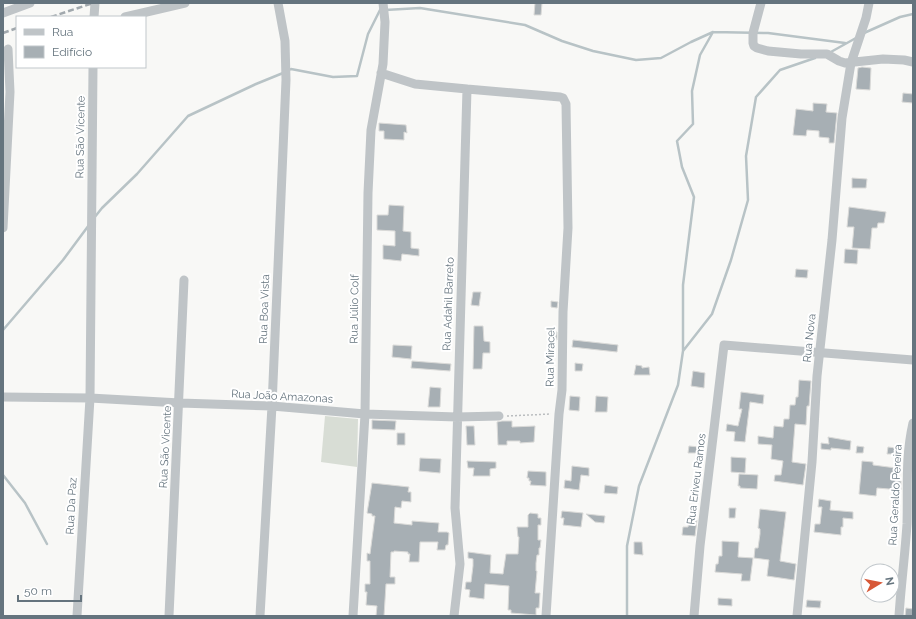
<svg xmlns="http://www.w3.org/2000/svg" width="916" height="619" font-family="Raleway,sans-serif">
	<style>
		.green { fill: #d8ddd5 }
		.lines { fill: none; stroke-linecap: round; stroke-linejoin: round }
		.stream { stroke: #b8c3c6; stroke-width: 2.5 }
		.building { fill: #a7afb4; stroke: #dadad8 }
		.path { stroke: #babdbf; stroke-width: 1.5; stroke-dasharray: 2 2; stroke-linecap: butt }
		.minor { stroke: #bfc4c7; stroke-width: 9 }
		.rail { stroke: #a1a8ad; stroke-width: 2.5; stroke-dasharray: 6 3; stroke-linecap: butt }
		.labels { text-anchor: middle; stroke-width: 4; stroke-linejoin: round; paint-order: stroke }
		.street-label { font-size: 11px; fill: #65747e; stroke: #fff }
	</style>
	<rect width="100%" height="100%" fill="#f8f8f6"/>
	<path class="green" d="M325,416L358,419L357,467L321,462Z"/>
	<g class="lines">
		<path class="stream" d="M385,10L420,8L525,25L562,41L593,51L636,60L661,58L691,42L713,32
			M864,33L900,17L913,14
			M829,53L856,38
			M287,71L291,69L333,77L357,76L368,34L380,10
			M94,218L102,208L137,174L188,116L256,84L283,73
			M3,330L63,260L89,225
			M683,350V285L694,197L682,167L677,141L693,124L692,91L700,55L713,32L768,33L845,43
			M3,475L25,503L47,544
			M627,616V546L639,486L678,385L683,351L712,314L731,260L748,200L746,156L756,97L780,70L815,58"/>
	</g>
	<path class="building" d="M535,3H542L541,15H534Z
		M862,67L871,68L870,90L856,89L858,68Z
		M903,93L913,94V103L902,102Z
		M813,103L827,104L826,112L837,113L834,143H829V138L819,137V131L807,130L806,136L793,135L796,109L813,111Z
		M379,123L406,125L407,133L404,132V140L384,139V131H379Z
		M852,178L867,179L866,188H852Z
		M389,205L404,206L403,231L411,232V248L419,249V256L402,254L401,261L383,259V245L395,246V231L377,230V215H388Z
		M849,207L886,212L884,223H878L877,228H872L870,249L852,248L854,227H847Z
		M845,249L858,250L857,264L844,263Z
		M796,269L808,270L807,278L795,277Z
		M473,292H481L479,306L471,305Z
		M551,301L558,302L557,308L551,307Z
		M474,326H483L484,341L490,342V353H483L482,369H473Z
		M553,332H557V340L552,339Z
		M573,340L618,345L617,352L572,347Z
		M393,345L412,346L411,359L392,357Z
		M412,361L451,364L450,371L411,368Z
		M575,363L583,364L582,371H575Z
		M636,365L642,366V368L649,367L650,375H634Z
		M693,371L705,373L704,388L691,386Z
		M799,380L811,381L809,406H807L806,425L795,424L792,462L806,464L803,485L774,481L775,475H781L783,461L771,459L772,445L758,444V436L773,438L774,426L783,427L784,419H789L790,405H795L796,397H798Z
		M430,387L441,388L440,407H428Z
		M741,392L764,395L763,404L750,402L745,442L734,441L735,432L726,431L727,424L738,426L742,409H739Z
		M570,396L580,397L579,411L569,410Z
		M596,396L608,397L607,412H595Z
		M372,420L396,421L395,430L372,429Z
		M502,421H512V427L535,426L534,442L520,443V441H507V445H498L497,422Z
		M466,426H474L475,445H467Z
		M397,433H405V445H397Z
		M828,437L851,441L850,450L831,448V450L821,449V443L829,444Z
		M689,446L699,447L698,453H688Z
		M857,446L864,447L863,453H856Z
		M888,447L896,448V454H887Z
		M731,457L746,458L745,473L731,472Z
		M420,458L441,459L440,473L419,471Z
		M467,461L496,462V468L490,469V476H473L474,468H468Z
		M862,461L873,462V465L896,468L895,481H901V490L877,488L876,496L859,494Z
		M572,466L589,468V476L581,475L579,490L564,488L565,480L571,481Z
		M528,471L546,472V486L530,485L531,481H529V478H527Z
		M739,474L758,475L757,489L740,488V486H738Z
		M372,483L409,487L408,492H411V502L402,501L401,508L395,507L394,523L412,525V521L439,523L438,532H447L449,533L448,545H446L445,550H437L438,542H420L419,562H409L410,554H408V552L394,551V552H391L390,577H395V584H386L384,616H376L377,606L366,605L367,592H365V584H370V561H367V553L370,554L375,516H372V514L367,513Z
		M605,485L618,487L617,494L604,493Z
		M819,499L831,501L830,510L853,512V519L843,518V527H841V535L814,532L815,524H820L822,507H818Z
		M729,508H736L735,518H729Z
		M760,509L786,512L780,561L796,564L794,580L767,576L769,560L754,558L755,548H758L760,534V529L758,528Z
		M562,511L583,513L581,527L563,525L564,518H561Z
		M530,513L538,514V518H541V525H538V540H541L540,548H539V555H537L536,563V571H537L535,593H540L539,608H536V615L511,613V610H508L509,586L485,584L484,599L469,597L470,590L465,589L466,582H471L473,566V559L468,558V552L491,555L490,573L503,574L506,554H518L519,537H518L517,527H528V515Z
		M586,514L605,516L604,523L595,522Z
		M689,519L697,520L695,536L682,535L683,527H688Z
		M722,541L739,542L738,557L753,558L750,581H741L742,574L715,572L716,564H718L719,556H722Z
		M634,542H642L643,555L634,554Z
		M718,598L732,599V606L718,605Z
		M807,600L821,601L820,608L806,607Z
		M906,608L913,609V616H905Z"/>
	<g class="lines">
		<path class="path" d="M507,416L551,414"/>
		<path class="minor" d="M761,3L753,33V43L754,46L757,48L768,51L801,54H827L839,61L845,63L883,59L904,60L913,62
			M3,13L30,3
			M94,17L95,3
			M125,17L185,3
			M381,73L415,84L467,89
			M3,228L10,92L8,49
			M3,397L90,398L180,403L272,406L365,414L457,417L499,416
			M77,616L90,398L93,67
			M169,616L184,280
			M260,616L272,406L286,80L285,41L278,3
			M353,616L365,414L368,193L371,130L383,64L385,22L383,3
			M454,616L460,564L455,508L467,89L560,97L563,98L566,104L568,228L563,312L562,390L559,414L546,616
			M694,616L700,546L724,345L913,360
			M797,616L812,462L817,376L832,240L842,118L851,63L866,18L869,3
			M899,616C901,585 905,555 907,524C908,489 905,458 913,423"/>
		<path class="rail" d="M51,17L93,3
			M3,33L17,28"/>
	</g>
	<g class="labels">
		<g class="street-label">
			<text transform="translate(80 137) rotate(-89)" y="4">Rua São Vicente</text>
			<text transform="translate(448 304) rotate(-88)" y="4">Rua Adahil Barreto</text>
			<text transform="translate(264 309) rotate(-88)" y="4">Rua Boa Vista</text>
			<text transform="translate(354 309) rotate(-89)" y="4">Rua Júlio Colf</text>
			<text transform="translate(809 338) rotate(-84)" y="4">Rua Nova</text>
			<text transform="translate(550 357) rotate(-89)" y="4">Rua Miracel</text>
			<text transform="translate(282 396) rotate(3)" y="4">Rua João Amazonas</text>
			<text transform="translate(165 447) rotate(-87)" y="4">Rua São Vicente</text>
			<text transform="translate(696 479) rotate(-83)" y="4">Rua Eriveu Ramos</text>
			<text transform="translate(895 495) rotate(-87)" y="4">Rua Geraldo Pereira</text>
			<text transform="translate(71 506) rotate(-87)" y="4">Rua Da Paz</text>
		</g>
	</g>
	<rect width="916" height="619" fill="none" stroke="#65747e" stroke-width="8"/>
	<rect x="16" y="16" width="130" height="52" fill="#ffffff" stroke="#c1c7cb"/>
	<rect x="24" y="29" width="20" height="6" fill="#bfc4c7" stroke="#c1c7cb"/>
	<text x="52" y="36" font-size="12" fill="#65747e">Rua</text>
	<rect x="24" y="46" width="20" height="12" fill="#a7afb4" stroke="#c1c7cb"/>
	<text x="52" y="56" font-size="12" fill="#65747e">Edifício</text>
	<g transform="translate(880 583) rotate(80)"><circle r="19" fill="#ffffff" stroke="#c1c7cb"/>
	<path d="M0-3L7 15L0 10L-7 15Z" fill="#d75837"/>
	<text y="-6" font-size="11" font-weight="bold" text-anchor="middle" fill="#65747e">N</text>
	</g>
	<path d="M18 595v6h63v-6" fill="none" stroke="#65747e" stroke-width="2"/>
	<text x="24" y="595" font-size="12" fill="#65747e" stroke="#ffffff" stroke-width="3" paint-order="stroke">50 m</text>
</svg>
